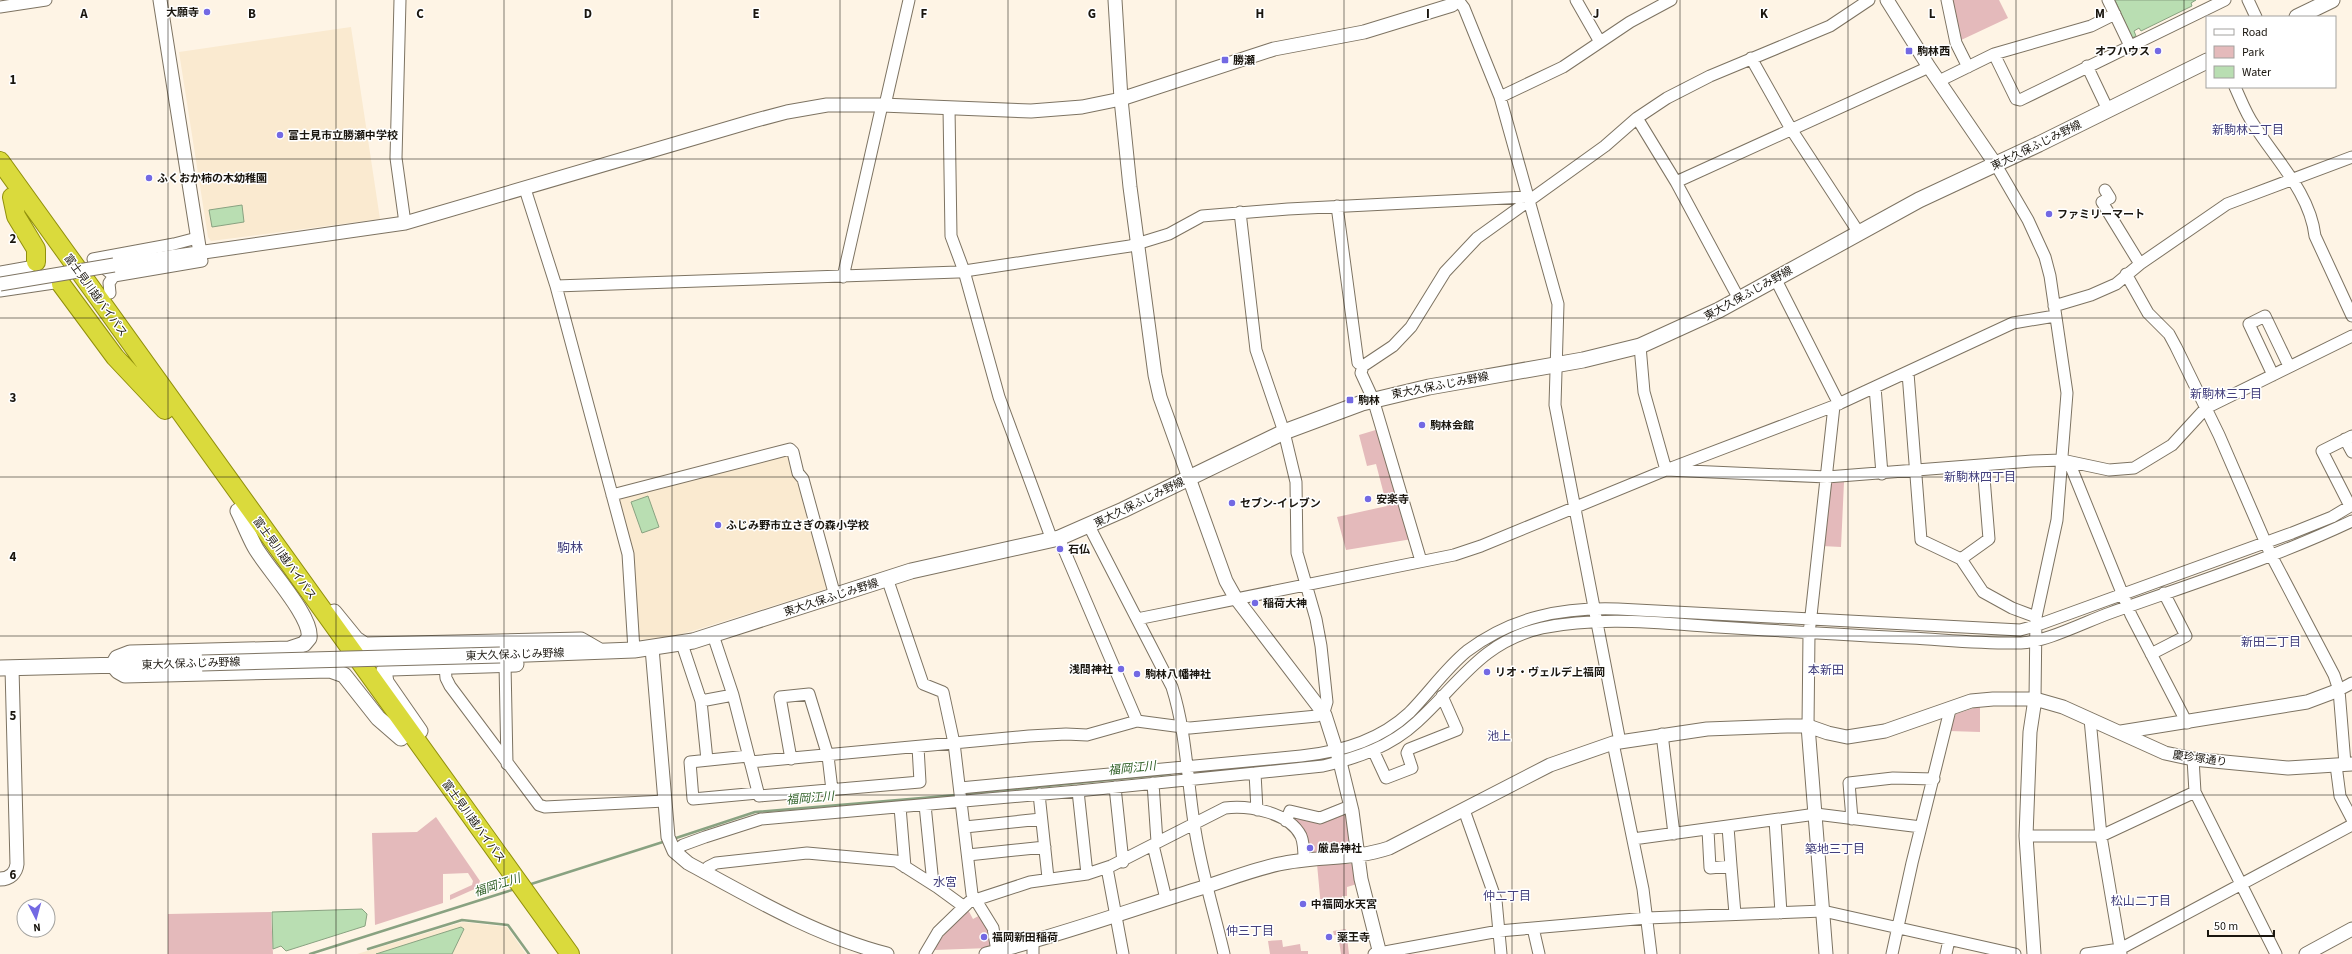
<svg xmlns="http://www.w3.org/2000/svg" width="2352" height="954" font-family="'Source Sans 3','Noto Sans JP',sans-serif">
	<style>
		.built { fill: #faead0 }
		.green { fill: #e4babb }
		.water { fill: #b9deb2; stroke: #89a281 }
		.lines { fill: none; stroke-linecap: round; stroke-linejoin: round }
		.stream { stroke: #89a281; stroke-width: 2.5 }
		.minor-casing { stroke: #7d7362; stroke-width: 13 }
		.tertiary-casing { stroke: #7d7362; stroke-width: 15 }
		.secondary-casing { stroke: #7d7362; stroke-width: 17 }
		.trunk-casing { stroke: #91900c; stroke-width: 20 }
		.minor { stroke: #fff; stroke-width: 11 }
		.tertiary { stroke: #fff; stroke-width: 13 }
		.secondary { stroke: #fff; stroke-width: 15 }
		.trunk { stroke: #dada3c; stroke-width: 18 }
		.tertiary-bridge-casing { stroke: #7d7362; stroke-width: 15; stroke-linecap: butt }
		.secondary-bridge-casing { stroke: #7d7362; stroke-width: 17; stroke-linecap: butt }
		.tertiary-bridge { stroke: #fff; stroke-width: 13 }
		.secondary-bridge { stroke: #fff; stroke-width: 15 }
		.grid { fill: none; stroke: #1a160f; stroke-width: 1; stroke-opacity: 0.55 }
		.poi-dot { fill: #7369e3; stroke: #fff; stroke-width: 1.5 }
		.labels { text-anchor: middle; stroke-width: 3; stroke-linejoin: round; paint-order: stroke }
		.poi-label { font-size: 11px; font-weight: bold; fill: #1a160f; stroke: #fff; text-anchor: start }
		.street-label { font-size: 11px; fill: #1a160f; stroke: #fff }
		.neighbourhood-label { font-size: 12px; fill: #43407d; stroke: #fff }
		.water-label { font-size: 12px; font-style: italic; fill: #316128; stroke: #fff }
		.quarter-label { font-size: 13px; fill: #43407d; stroke: #fff }
		.grid-label { font-size: 13px; text-anchor: middle; font-weight: bold; fill: #1a160f; stroke: #fff; stroke-width: 3; stroke-linejoin: round; paint-order: stroke }
	</style>
	<rect width="100%" height="100%" fill="#fef4e5"/>
	<path class="built" d="M351,27L380,219L211,241L208,237L179,52Z
		M788,454L801,480L829,588L699,629L674,636L638,640L618,500L619,497Z
		M463,922L507,927L526,954H357Z"/>
	<path class="green" d="M1950,0H1999L2008,18L1959,41Z
		M1379,429L1412,539L1346,550L1337,517L1387,506L1376,464L1367,466L1359,435Z
		M1844,482L1841,547L1822,546L1830,483Z
		M1980,706V732L1949,731L1956,714Z
		M1348,811L1350,848L1347,853H1306L1290,816Z
		M436,817L480,881L477,888L450,900V895L472,885L473,881L468,873L443,874V903L375,925L372,833L417,832Z
		M1317,864H1352L1357,884L1347,887V896H1342L1343,906L1321,907Z
		M967,908L973,919L982,914L994,946L989,948L935,950L934,947Z
		M271,912L273,954H168V914Z
		M1346,929L1349,954H1341L1338,935H1334L1333,931Z
		M1282,940L1283,947L1300,944L1301,951H1308V954H1270L1268,941Z"/>
	<path class="water" d="M2115,0H2196L2191,3L2192,6L2141,31L2139,28L2134,31L2136,36L2132,38Z
		M242,205L244,222L212,227L209,210Z
		M648,496L659,527L642,533L631,502Z
		M362,909L367,914L365,926L286,951L281,946L273,949L272,912Z
		M461,927L464,929L452,954H376Z"/>
	<g class="lines">
		<path class="stream" d="M964,794L1170,774
			M673,839L755,812L957,795
			M528,885L666,841
			M368,949L462,920L508,925L529,954
			M310,954L515,889"/>
		<g class="minor-casing">
			<path id="minor" d="M400,0L396,158L405,223
				M1458,0L1464,8L1500,97L1558,304L1555,405L1620,742
				M1576,0L1600,42
				M1947,0L1956,43L1968,67
				M2108,0L2130,46
				M2248,0L2256,17
				M0,7L46,0
				M1994,54L2016,99L2020,100L2225,0
				M1751,58L1791,129L1859,233
				M2087,66L2108,110
				M1939,81L1994,54L2091,26L2115,14
				M2235,87C2241,100 2246,114 2254,125C2276,160 2310,193 2315,236L2352,316
				M1500,97L1563,67L1630,22L1671,0
				M885,105L909,0
				M949,108L951,236L964,271L999,397L1052,540
				M1637,118L1676,182
				M1996,165L2028,220L2045,257L2050,276L2067,393L2057,520L2036,617L2035,699
				M525,189L556,286L628,554L634,650
				M2105,190L2110,198L2102,202L2140,264
				M1337,206L1358,363L1363,366L1361,373L1373,399L1421,561
				M0,272L29,267L36,262
				M2126,274L2148,313L2169,334L2176,347L2219,435L2271,555L2334,675L2339,690L2345,764
				M114,276L93,259L174,244L197,238
				M843,277L882,105
				M1775,278L1839,404
				M556,286L958,272L1130,246L1169,234L1202,216L1288,209L1527,197
				M0,291L54,283L61,284
				M110,293L109,283L114,276L202,261L200,253
				M1739,299L1676,182L1929,67
				M2054,306L2091,295L2116,284L2140,264L2227,204L2352,157
				M1640,346L1644,392L1666,470L1827,477L2032,461L2062,460L2109,470L2134,468L2172,445L2206,408L2352,336
				M1363,366L1393,346L1411,327L1445,272L1477,238L1605,146L1637,118L1667,98L1710,76L1830,26L1869,0
				M1908,373L1921,540L1961,559L1983,592L2012,608L2036,617
				M2273,375L2249,324L2265,316L2289,366
				M1875,387L1882,474
				M2345,439L2352,452
				M2069,462L2131,615L2187,723
				M612,495L790,449L793,452L798,473L803,479L835,596
				M2350,506L2322,451L2352,436
				M1089,526L1172,687C1186,731 1187,777 1194,823C1200,867 1214,911 1224,954
				M1059,538L1137,721L1190,728L1317,716L1324,712L1327,702L1321,646L1316,619L1297,553L1296,482L1284,432L1256,350L1240,212
				M1961,559L1989,539L1983,465
				M887,578L923,684L943,692L954,743L972,894L993,928L997,951
				M1137,619L1454,555L1481,546L1666,470L1834,406L2013,323L2055,316
				M713,635L733,695L759,796L920,782L918,747
				M682,644L701,701L707,760
				M2151,654L2186,636L2164,593
				M505,664L507,764
				M445,666L446,678L450,686L539,805L545,807L665,801
				M2339,690L2352,683
				M701,701L733,695
				M2090,719L2101,836L2121,954
				M1808,726L1809,634L1834,406
				M1662,734L1674,834
				M1613,743L1643,889L1651,954
				M1373,750L1386,778L1412,768L1407,753L1409,749L1457,730L1442,696
				M748,756L690,762L693,799L758,793
				M791,759L780,697L809,694L828,756L832,790
				M2193,759L2195,792L2276,954
				M750,762L1029,736L1066,734L1087,735L1137,721
				M2336,765L2340,796L2352,819
				M1255,773L1257,810
				M1153,783L1157,842
				M1115,787L1123,862
				M960,788L1301,756C1340,752 1380,740 1409,713C1429,693 1445,669 1467,651C1512,617 1563,607 1618,609L2020,630L2035,626L2292,533L2332,517L2352,505
				M1078,791L1087,874
				M1039,794L1048,878
				M925,805L933,884
				M900,807L905,867
				M1464,810L1496,900L1501,954
				M1852,819L1849,783L1893,778L1934,779
				M1775,820L1781,913
				M1286,821L1290,811L1320,818L1350,806
				M965,827L1041,819
				M1728,827L1731,866
				M1708,830L1710,868L1731,866L1735,914
				M2026,836H2101L2195,792
				M1633,839L1816,814L1921,827
				M1153,845L1166,899
				M674,851L683,845L705,837L761,819L1078,791L1323,766C1357,758 1390,747 1417,722C1459,684 1481,642 1542,628C1600,616 1659,623 1718,627C1782,631 1847,635 1911,638C1947,640 1985,644 2021,643C2046,642 2085,622 2110,613C2191,584 2274,558 2352,521
				M968,855L1045,847
				M1107,868L1123,954
				M705,873L708,867L716,863L807,853L896,861L937,887L963,906
				M1533,928L1539,954
				M925,954L938,932L969,902L1030,882L1087,874L1111,866L1225,808C1248,805 1289,812 1301,836C1304,843 1304,853 1304,860
				M1033,954V941
				M1374,954L1499,931L1647,918L1823,911L2015,954
				M1892,954L1912,863L1950,710
				M1946,954L1949,940
				M2086,954L2120,949L2352,825"/>
		</g>
		<g class="tertiary-casing">
			<path id="tertiary" d="M160,0L200,253
				M1115,0L1121,99L1130,187L1155,375L1160,397L1226,581L1235,597L1325,715L1340,762L1352,811L1361,879L1380,954
				M1887,0L1929,67L1996,165
				M114,265L405,223L753,121L787,112L827,105H882L1031,111L1082,107L1121,99L1274,49L1364,32L1452,5L1458,0
				M652,648L668,837L674,851L688,863C752,898 817,936 887,954
				M1808,726L1826,954
				M2121,732L2307,702L2339,690
				M0,879C10,879 16,873 17,864L12,668
				M986,954C1058,936 1127,911 1198,889C1224,881 1251,870 1279,864C1315,856 1353,860 1389,848L1550,765L1613,743L1707,729L1787,726H1808L1828,733L1847,737L1885,731L1971,701L1993,699H2035L2063,707L2165,753L2193,759L2288,768L2352,764
				M2034,954L2026,836L2030,732L2035,699
				M2306,954L2352,929"/>
		</g>
		<g class="secondary-casing">
			<path id="secondary" d="M2297,17L2332,0
				M238,511C244,523 249,536 255,547C266,567 313,617 309,638L304,644L289,649L130,653L117,658L113,665L118,671L125,675L330,670L344,675L378,718L401,738
				M334,612L356,639L365,645L581,640L600,651
				M500,655L634,650L693,641L911,571L1059,538L1123,510L1284,432L1362,403L1429,387L1583,360L1640,346L1719,310L1919,200L2039,144L2207,61
				M0,668L202,663
				M420,731L386,682L384,671L391,668L516,664"/>
		</g>
		<g class="trunk-casing">
			<path id="trunk" d="M0,161L570,954
				M12,197L16,216L36,249V262
				M61,284L115,357L165,410"/>
		</g>
		<use href="#minor" class="minor"/>
		<use href="#tertiary" class="tertiary"/>
		<use href="#secondary" class="secondary"/>
		<use href="#trunk" class="trunk"/>
		<g class="tertiary-bridge-casing">
			<path id="tertiary-bridge" d="M0,284L114,265"/>
		</g>
		<g class="secondary-bridge-casing">
			<path id="secondary-bridge" d="M202,663L500,655"/>
		</g>
		<use href="#tertiary-bridge" class="tertiary-bridge"/>
		<use href="#secondary-bridge" class="secondary-bridge"/>
	</g>
	<path class="grid" d="M168,0V954M336,0V954M504,0V954M672,0V954M840,0V954M1008,0V954M1176,0V954M1344,0V954M1512,0V954M1680,0V954M1848,0V954M2016,0V954M2184,0V954M0,159H2352M0,318H2352M0,477H2352M0,636H2352M0,795H2352"/>
	<g class="poi-dot">
		<circle cx="207" cy="12" r="4"/>
		<rect x="1905" y="47" width="8" height="8" rx="2"/>
		<circle cx="2158" cy="51" r="4"/>
		<rect x="1221" y="56" width="8" height="8" rx="2"/>
		<circle cx="280" cy="135" r="4"/>
		<circle cx="149" cy="178" r="4"/>
		<circle cx="2049" cy="214" r="4"/>
		<rect x="1346" y="396" width="8" height="8" rx="2"/>
		<circle cx="1422" cy="425" r="4"/>
		<circle cx="1368" cy="499" r="4"/>
		<circle cx="1232" cy="503" r="4"/>
		<circle cx="718" cy="525" r="4"/>
		<circle cx="1060" cy="549" r="4"/>
		<circle cx="1255" cy="603" r="4"/>
		<circle cx="1121" cy="669" r="4"/>
		<circle cx="1487" cy="672" r="4"/>
		<circle cx="1137" cy="674" r="4"/>
		<circle cx="1310" cy="848" r="4"/>
		<circle cx="1303" cy="904" r="4"/>
		<circle cx="984" cy="937" r="4"/>
		<circle cx="1329" cy="937" r="4"/>
	</g>
	<g class="labels">
		<g class="poi-label">
			<text x="199" y="16" text-anchor="end">大願寺</text>
			<text x="1917" y="55">駒林西</text>
			<text x="2150" y="55" text-anchor="end">オフハウス</text>
			<text x="1233" y="64">勝瀬</text>
			<text x="288" y="139">富士見市立勝瀬中学校</text>
			<text x="157" y="182">ふくおか柿の木幼稚園</text>
			<text x="2057" y="218">ファミリーマート</text>
			<text x="1358" y="404">駒林</text>
			<text x="1430" y="429">駒林会館</text>
			<text x="1376" y="503">安楽寺</text>
			<text x="1240" y="507">セブン-イレブン</text>
			<text x="726" y="529">ふじみ野市立さぎの森小学校</text>
			<text x="1068" y="553">石仏</text>
			<text x="1263" y="607">稲荷大神</text>
			<text x="1113" y="673" text-anchor="end">浅間神社</text>
			<text x="1495" y="676">リオ・ヴェルデ上福岡</text>
			<text x="1145" y="678">駒林八幡神社</text>
			<text x="1318" y="852">厳島神社</text>
			<text x="1311" y="908">中福岡水天宮</text>
			<text x="992" y="941">福岡新田稲荷</text>
			<text x="1337" y="941">薬王寺</text>
		</g>
		<g class="street-label">
			<text transform="translate(2036 145) rotate(-26)" y="4">東大久保ふじみ野線</text>
			<text transform="translate(1748 293) rotate(-29)" y="4">東大久保ふじみ野線</text>
			<text transform="translate(96 295) rotate(54)" y="4">富士見川越バイパス</text>
			<text transform="translate(1440 385) rotate(-11)" y="4">東大久保ふじみ野線</text>
			<text transform="translate(1139 502) rotate(-26)" y="4">東大久保ふじみ野線</text>
			<text transform="translate(285 558) rotate(54)" y="4">富士見川越バイパス</text>
			<text transform="translate(831 597) rotate(-18)" y="4">東大久保ふじみ野線</text>
			<text transform="translate(515 654) rotate(-2)" y="4">東大久保ふじみ野線</text>
			<text transform="translate(191 663) rotate(-2)" y="4">東大久保ふじみ野線</text>
			<text transform="translate(2200 758) rotate(8)" y="4">慶珍塚通り</text>
			<text transform="translate(474 821) rotate(54)" y="4">富士見川越バイパス</text>
		</g>
		<g class="neighbourhood-label">
			<text x="2248" y="134">新駒林二丁目</text>
			<text x="2226" y="398">新駒林三丁目</text>
			<text x="1980" y="481">新駒林四丁目</text>
			<text x="2271" y="646">新田二丁目</text>
			<text x="1826" y="674">本新田</text>
			<text x="1499" y="740">池上</text>
			<text x="1835" y="853">築地三丁目</text>
			<text x="945" y="886">水宮</text>
			<text x="1507" y="900">仲二丁目</text>
			<text x="2141" y="905">松山二丁目</text>
			<text x="1250" y="935">仲三丁目</text>
		</g>
		<g class="water-label">
			<text transform="translate(1132 768) rotate(-6)" y="4">福岡江川</text>
			<text transform="translate(810 798) rotate(-5)" y="4">福岡江川</text>
			<text transform="translate(497 885) rotate(-18)" y="4">福岡江川</text>
		</g>
		<g class="quarter-label">
			<text x="570" y="552">駒林</text>
		</g>
	</g>
	<g class="grid-label">
		<text x="84" y="18">A</text>
		<text x="252" y="18">B</text>
		<text x="420" y="18">C</text>
		<text x="588" y="18">D</text>
		<text x="756" y="18">E</text>
		<text x="924" y="18">F</text>
		<text x="1092" y="18">G</text>
		<text x="1260" y="18">H</text>
		<text x="1428" y="18">I</text>
		<text x="1596" y="18">J</text>
		<text x="1764" y="18">K</text>
		<text x="1932" y="18">L</text>
		<text x="2100" y="18">M</text>
		<text x="13" y="84">1</text>
		<text x="13" y="243">2</text>
		<text x="13" y="402">3</text>
		<text x="13" y="561">4</text>
		<text x="13" y="720">5</text>
		<text x="13" y="879">6</text>
	</g>
	<rect x="2206" y="16" width="130" height="72" fill="#ffffff" stroke="#a3a29f"/>
	<rect x="2214" y="29" width="20" height="6" fill="#ffffff" stroke="#a3a29f"/>
	<text x="2242" y="36" font-size="12" fill="#1a160f">Road</text>
	<rect x="2214" y="46" width="20" height="12" fill="#e4babb" stroke="#a3a29f"/>
	<text x="2242" y="56" font-size="12" fill="#1a160f">Park</text>
	<rect x="2214" y="66" width="20" height="12" fill="#b9deb2" stroke="#a3a29f"/>
	<text x="2242" y="76" font-size="12" fill="#1a160f">Water</text>
	<g transform="translate(36 918) rotate(174)"><circle r="19" fill="#ffffff" stroke="#a3a29f"/>
	<path d="M0-3L7 15L0 10L-7 15Z" fill="#7369e3"/>
	<text y="-6" font-size="11" font-weight="bold" text-anchor="middle" fill="#1a160f">N</text>
	</g>
	<path d="M2208 930v6h66v-6" fill="none" stroke="#1a160f" stroke-width="2"/>
	<text x="2214" y="930" font-size="12" fill="#1a160f" stroke="#ffffff" stroke-width="3" paint-order="stroke">50 m</text>
</svg>
